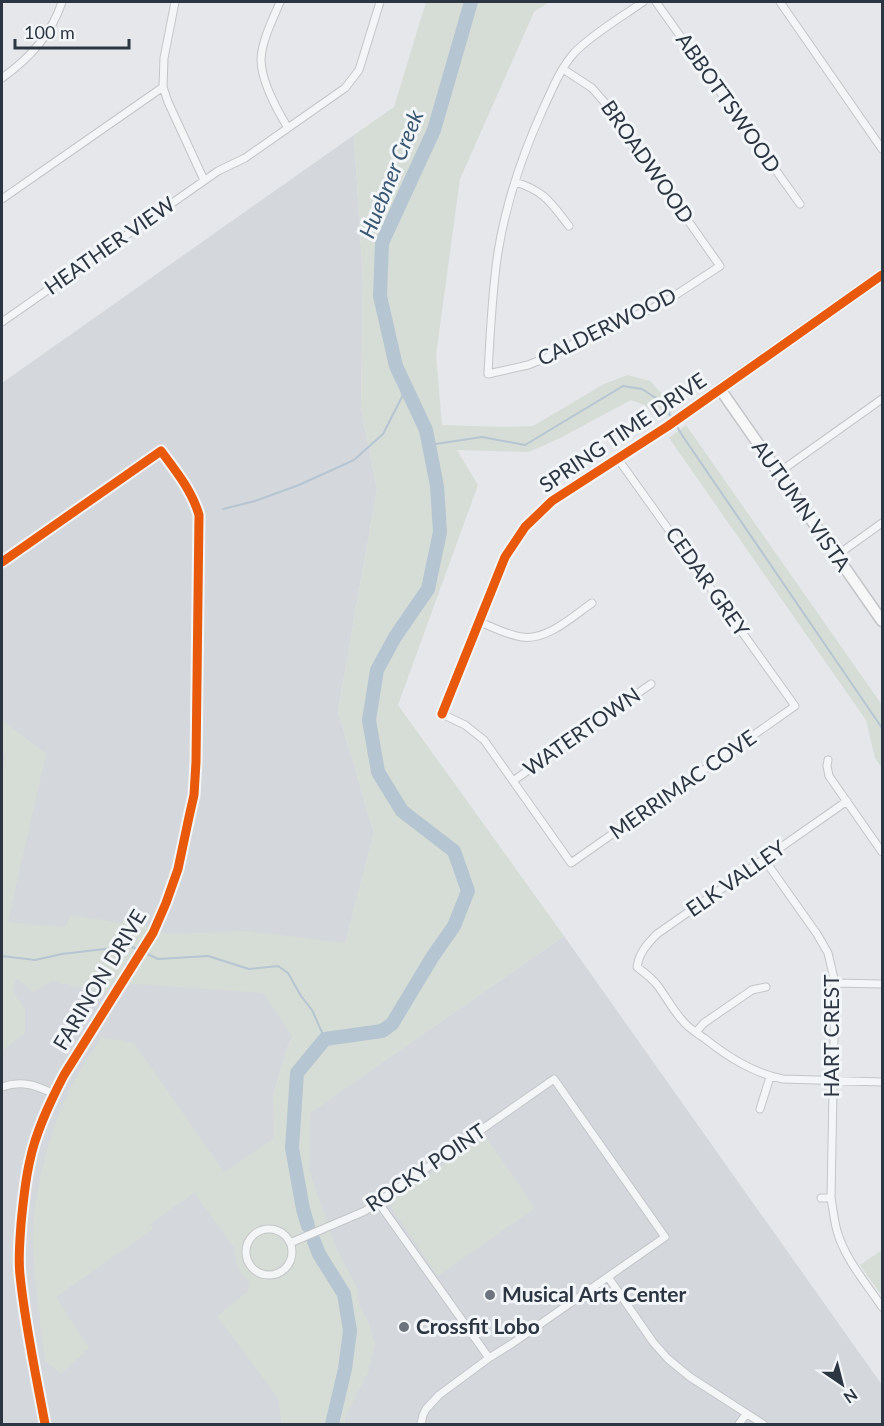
<svg xmlns="http://www.w3.org/2000/svg" width="884" height="1426" font-family="Lato,sans-serif">
	<style>
		.built { fill: #d4d7dc }
		.green { fill: #d6ddd6 }
		.lines { fill: none; stroke-linecap: round; stroke-linejoin: round }
		.stream { stroke: #b6c5d2; stroke-width: 2 }
		.river { stroke: #b6c5d2; stroke-width: 14 }
		.street-casing { stroke: #c3c5c8; stroke-width: 9 }
		.secondary-casing { stroke: #c3c5c8; stroke-width: 13 }
		.street { stroke: #f4f5f6; stroke-width: 7 }
		.secondary { stroke: #f7f7f8; stroke-width: 10 }
		.cycleway-casing { stroke: #f3f6f8; stroke-width: 13 }
		.cycleway { stroke: #e8590c; stroke-width: 9 }
		.poi-dot { fill: #6d747d; stroke: #f3f6f8; stroke-width: 2 }
		.labels { text-anchor: middle; stroke-width: 6; stroke-linejoin: round; paint-order: stroke }
		.street-label { font-size: 21px; fill: #2c3642; stroke: #f3f6f8 }
		.poi-label { font-size: 21px; font-weight: bold; fill: #2c3642; stroke: #f3f6f8; text-anchor: start }
		.water-label { font-size: 22px; font-style: italic; fill: #395773; stroke: #f3f6f8 }
	</style>
	<rect width="100%" height="100%" fill="#e5e7ea"/>
	<path class="built" d="M354,135L363,282L361,408L377,489L338,711L374,833L346,940L288,1046L273,1095L275,1137L564,936L882,1385V1424H297L279,1399L282,1424H2V383Z"/>
	<path class="green" d="M426,2H549L534,12L460,179L436,355L442,425L506,427L533,426L604,384L628,375L650,381L676,410L659,421L645,405L631,400L560,438L529,452L457,450L478,485L398,705L564,936L310,1113L309,1170L335,1245L357,1288L359,1305L369,1323L375,1345L368,1373L345,1417V1424H282L278,1398L217,1316L248,1291L250,1282L242,1275L236,1263L235,1249L194,1193L150,1224L153,1229L56,1297L89,1348L61,1374L45,1361C41,1323 34,1285 33,1247C32,1196 48,1134 70,1089C79,1071 91,1054 101,1037L134,1043L224,1172L274,1138L273,1095L288,1046L293,1038L263,993L135,984L102,993L52,981L33,992L23,983L16,979L13,991L25,1009V1033L2,1051V769L5,756L2,750V720L46,754L8,922L65,927L71,915L122,923L128,916L138,923L167,934L249,931L345,943L374,833L338,711L377,489L361,408L363,282L354,135L394,107Z
		M686,425L882,705V768L875,758L866,720L669,438Z
		M485,1136L535,1208L438,1276L391,1207L395,1199Z
		M882,1250V1296L860,1265Z"/>
	<g class="lines">
		<path class="stream" d="M429,445L482,437L525,445L623,386L642,389L662,402L682,435L882,728
			M223,509L255,501L299,485L354,460L383,434L406,389
			M2,956L35,960L62,954L130,946L158,959L208,956L249,969L278,966L288,973L301,996L312,1010L325,1039"/>
		<path class="river" d="M308,1226L303,1209L292,1148L297,1073L325,1039L382,1031L392,1024L433,956L454,926L468,891L454,851L402,811L378,772L369,720L377,670L395,637L428,589L440,532L437,486L426,430L396,366L380,296L382,243L434,130L471,2
			M314,1241L319,1254L344,1294L350,1331L345,1369L332,1424"/>
		<g class="street-casing">
			<path id="street" d="M175,2L164,58L163,87L168,102L204,180
				M280,2C273,19 262,40 261,59C261,81 277,110 288,128
				M656,2L800,204
				M780,2L882,149
				M563,69L592,88L606,104L720,266L668,300L649,310L609,325L548,357L528,365L488,374C490,333 492,292 498,252C506,203 523,153 543,109C552,90 560,69 574,53C591,35 623,16 643,2
				M2,78C30,58 51,35 62,2
				M515,182C545,191 551,203 569,226
				M2,199L163,87
				M2,322L218,171L245,158L345,88L359,70L380,2
				M618,459L795,706L571,863L484,740L465,725L442,714C454,684 466,654 477,623C493,584 506,545 536,515C562,489 600,470 632,450L720,389
				M778,473L882,399
				M836,556L882,523
				M2,562L161,451C176,471 192,491 199,515L196,762L194,795L189,817L178,869L166,903L153,933L64,1075C50,1102 36,1131 30,1160C25,1181 23,1203 21,1224C20,1240 18,1258 20,1275C25,1325 36,1375 45,1424
				M478,621C492,627 507,635 522,637C547,641 573,616 592,603
				M828,760L827,766L829,776L882,852
				M513,781L651,684
				M847,801L657,934C647,944 639,953 637,967C645,973 652,978 658,986C666,997 673,1010 682,1020C688,1028 697,1033 704,1038C728,1057 753,1073 783,1079L882,1082
				M764,859L817,934L828,953L835,983L831,1198C833,1209 834,1220 837,1231C845,1259 866,1283 882,1307
				M835,983L882,984
				M696,1032L704,1023L752,990L766,987
				M2,1087C21,1080 36,1085 54,1094
				M760,1109L770,1077
				M821,1198H831
				M378,1202L489,1358
				M246 1252a23 23 0 1 1 46 0a23 23 0 1 1-46 0Z
				M290,1243L365,1211L554,1079L665,1237L513,1343L489,1358L439,1395L426,1409L423,1415L421,1424
				M608,1277L653,1342L668,1359L690,1377L763,1424
				M739,1424L746,1414"/>
		</g>
		<g class="secondary-casing">
			<path id="secondary" d="M882,275L720,389L882,621"/>
		</g>
		<use href="#street" class="street"/>
		<use href="#secondary" class="secondary"/>
		<g class="cycleway-casing">
			<path id="cycleway" d="M2,562L161,451C176,471 192,491 199,515L196,762L194,795L189,817L178,869L166,903L153,933L64,1075C50,1102 36,1131 30,1160C25,1181 23,1203 21,1224C20,1240 18,1258 20,1275C25,1325 36,1375 45,1424
				M442,714L505,557L525,527L552,501L668,426L882,275"/>
		</g>
		<use href="#cycleway" class="cycleway"/>
	</g>
	<g class="poi-dot">
		<circle cx="490" cy="1295" r="6"/>
		<circle cx="404" cy="1327" r="6"/>
	</g>
	<g class="labels">
		<g class="street-label">
			<text transform="translate(728 103) rotate(55)" y="7">ABBOTTSWOOD</text>
			<text transform="translate(647 162) rotate(55)" y="7">BROADWOOD</text>
			<text transform="translate(110 246) rotate(-35)" y="7">HEATHER VIEW</text>
			<text transform="translate(607 327) rotate(-26)" y="7">CALDERWOOD</text>
			<text transform="translate(623 433) rotate(-34)" y="7">SPRING TIME DRIVE</text>
			<text transform="translate(801 506) rotate(55)" y="7">AUTUMN VISTA</text>
			<text transform="translate(707 582) rotate(55)" y="7">CEDAR GREY</text>
			<text transform="translate(582 732) rotate(-35)" y="7">WATERTOWN</text>
			<text transform="translate(683 785) rotate(-35)" y="7">MERRIMAC COVE</text>
			<text transform="translate(736 879) rotate(-35)" y="7">ELK VALLEY</text>
			<text transform="translate(100 980) rotate(-59)" y="7">FARINON DRIVE</text>
			<text transform="translate(832 1036) rotate(-90)" y="7">HART CREST</text>
			<text transform="translate(426 1168) rotate(-34)" y="7">ROCKY POINT</text>
		</g>
		<g class="poi-label">
			<text x="502" y="1302">Musical Arts Center</text>
			<text x="416" y="1334">Crossfit Lobo</text>
		</g>
		<g class="water-label">
			<text transform="translate(391 174) rotate(-68)" y="8">Huebner Creek</text>
		</g>
	</g>
	<rect width="884" height="1426" fill="none" stroke="#2c3642" stroke-width="6"/>
	<g transform="translate(842 1384) rotate(145)" stroke="#f3f6f8" stroke-width="4.5" paint-order="stroke">
	<path d="M0-4.5L10 22L0 15L-10 22Z" fill="#2c3642"/>
	<text y="-9" font-size="16" font-weight="bold" text-anchor="middle" fill="#2c3642">N</text>
	</g>
	<path d="M15 39v9h114v-9" fill="none" stroke="#2c3642" stroke-width="3"/>
	<text x="24" y="39" font-size="18" fill="#2c3642" stroke="#f3f6f8" stroke-width="4.5" paint-order="stroke">100 m</text>
</svg>
